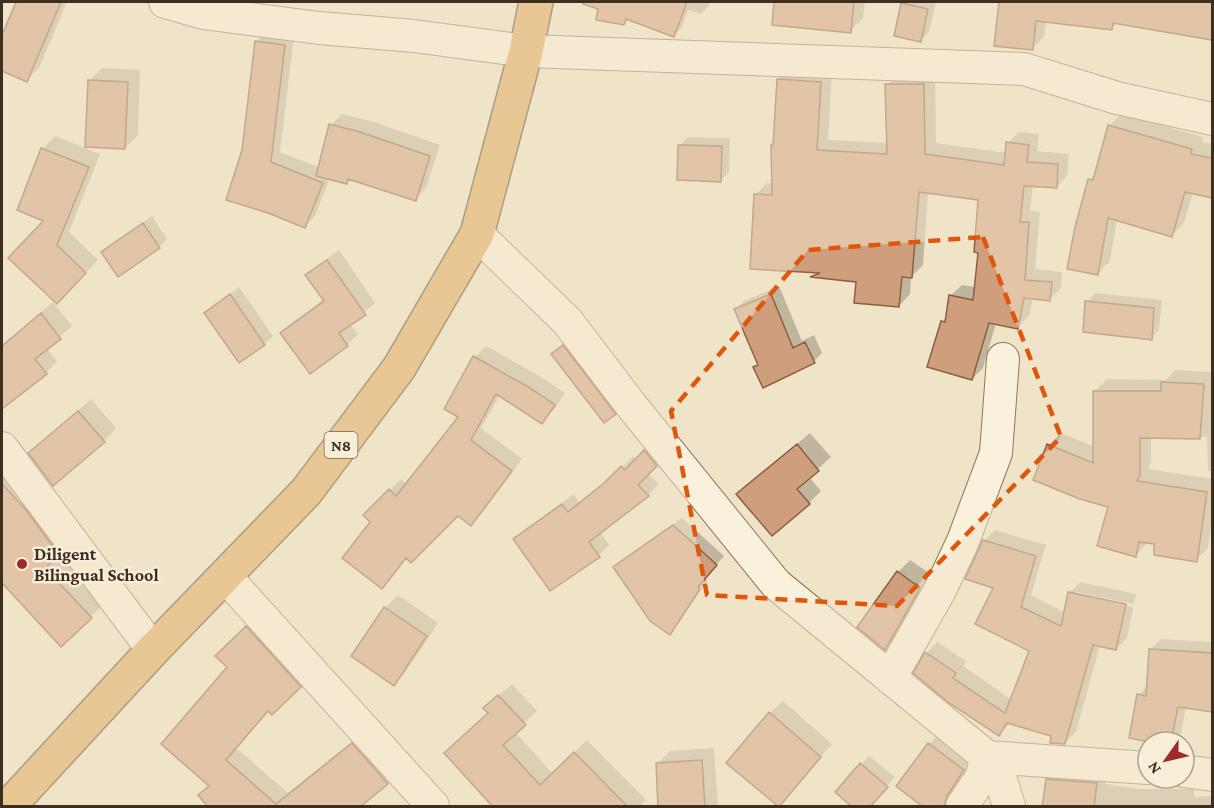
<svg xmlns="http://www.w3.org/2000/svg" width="1214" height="808" font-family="'Crimson Pro',serif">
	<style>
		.shadow { fill: #0003; fill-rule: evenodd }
		.building { fill: #cf9f7d; stroke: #8d5f41; stroke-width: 1.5 }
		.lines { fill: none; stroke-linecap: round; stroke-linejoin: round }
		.minor-casing { stroke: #8d765c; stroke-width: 34 }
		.highway-casing { stroke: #5b4430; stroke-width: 36 }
		.minor { stroke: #faf1dc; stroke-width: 32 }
		.highway { stroke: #e0a458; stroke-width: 33 }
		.marked { fill: none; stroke: #df570d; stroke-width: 4.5; stroke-dasharray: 12 8; stroke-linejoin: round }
		.poi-dot { fill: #9e2a2b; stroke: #f7eed8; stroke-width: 2 }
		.labels { text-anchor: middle; stroke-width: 5; stroke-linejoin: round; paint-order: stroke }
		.shield { fill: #f7eed8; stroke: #756857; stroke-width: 1.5 }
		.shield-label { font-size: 16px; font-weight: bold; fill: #3d2e20 }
		.poi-label { font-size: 18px; font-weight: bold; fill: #3d2e20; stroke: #f7eed8; text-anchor: start }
	</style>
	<rect width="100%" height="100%" fill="#f0e4c8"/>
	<path class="shadow" d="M17,2H67L39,68L27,80L2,69V39Z
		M601,2H710L709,6L701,14L688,10L682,27L674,35L629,19L624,24L597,19Z
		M775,2H865L863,18L850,31L773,24Z
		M905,2H936L929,32L920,41L902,4Z
		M1000,2H1212V39L1118,22L1112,28L1046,21L1044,37L1032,48L996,45Z
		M267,31L294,35L280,152L320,168L331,125L342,114L371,121L440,145L426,188L415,199L351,178L346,182L330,178L315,216L305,226L244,150L256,42Z
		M102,68L140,70L138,135L125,148L89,81Z
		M790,68L832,71L828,140L888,143L887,85L898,73H935L936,143L1006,153L1008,143L1019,132L1039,134L1037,151L1069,154L1067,176L1056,187L1033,185L1030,211L1040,212L1035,269L1062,272L1061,288L1050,299L1033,297L1029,316L1018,327L996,323L983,368L972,379L942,322L947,317L950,296L962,285L975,287L979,251L980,199L928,192L923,265L911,277L910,294L899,306L857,280L814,276L818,271L756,194L767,183L774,184L779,79Z
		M1121,114L1203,137L1202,142L1212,144V197L1193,192L1184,223L1172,235L1117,219L1110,261L1098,273L1090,180L1096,173L1109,126Z
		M55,136L100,154L69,232L98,260L70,289L46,220L19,209L43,149Z
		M688,137L730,138L729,172L721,180L680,145Z
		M152,216L167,239L159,247L102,253L111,244Z
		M339,250L375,303L350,324L358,334L347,345L310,372L282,333L293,322L324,299L307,275L318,265Z
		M779,286L802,341L814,335L822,353L814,361L755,368L759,364L736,309L744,301Z
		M239,287L273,336L264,344L206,313Z
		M1095,293L1162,300L1159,330L1151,338L1087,302Z
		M53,302L72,326L47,348L57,362L46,373L2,407V345Z
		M571,339L622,406L615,413L561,347Z
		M486,346L541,377L565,393L553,411L541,422L500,395L481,428L522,459L482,513L471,524L458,514L407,557L382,587L372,522L365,515L401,479L407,485L460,416L475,357Z
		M1175,370L1212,372V471H1208L1207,437H1151V462L1148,469L1212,479V520L1208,548L1196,560L1156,543L1148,542L1135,556L1110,506L1049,445L1061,433L1095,447V391L1107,379L1166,380Z
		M91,399L116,428L104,441L30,453Z
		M810,433L831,457L809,477L821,491L809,503L738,494Z
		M656,441L667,454L648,474L659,484L648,495L600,532L609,545L599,555L515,539L526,529L574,494L579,502L615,475L633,456L637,460Z
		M2,470L108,600L61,645L2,581Z
		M682,518L724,556L705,578L707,580L678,624L669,633L615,568L623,559Z
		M995,530L1046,545L1031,595L1064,612H1065L1069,593L1080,582L1136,594L1127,638L1116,649L1100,645L1076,732L1064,743L1052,735L1010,723L998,734L927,653L937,642L966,661L963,666L1012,700L1031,650L995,587L984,541ZM1076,592L1134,604L1133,607L1076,595Z
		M910,560L932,575L897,636L885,648L898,572Z
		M398,595L438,623L406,671L394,684L385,608Z
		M259,616L311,674L272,713L269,710L236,748L288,793L364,732L398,771L357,806H246L210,785L229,667L218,656Z
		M1161,639L1212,642V711L1186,706L1181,734L1173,742H1156L1139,695L1148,685L1150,650Z
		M512,684L537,711L515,732L553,774L587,740L646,800L640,806H495L489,713L498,696Z
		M783,701L832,744L790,793L770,713Z
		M942,731L976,757L944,806L898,785L929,744Z
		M714,748L718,806H660L657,764L670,751Z
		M869,756L895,777L870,806L837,791Z
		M1059,768L1107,771L1106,784L1138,789H1194V797L1212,796V806H1044L1047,780Z"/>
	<path class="building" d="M16,2H61L27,82L2,71V35Z
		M583,2H687L674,37L626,19L624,25L596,20L598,9L583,4Z
		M774,2H854L851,33L772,25Z
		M999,2H1212V40L1113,23L1112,30L1036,21L1033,50L994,46Z
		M901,3L928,9L921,42L894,36Z
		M255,41L285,45L271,162L323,183L305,228L268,213L226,200L242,150Z
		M777,79L821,82L817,150L887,154L885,84H924L925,154L1004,165L1006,142L1029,145L1027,162L1058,164L1057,188L1024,186L1020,222H1029L1025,280L1052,282L1050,301L1024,298L1018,329L989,323L972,380L927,367L941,321L945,322L949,295L973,300L978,253L974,252L978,200L919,192L912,278L902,277L899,307L854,303L856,282L810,277L820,273L750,269L754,194L772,195L771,145H773Z
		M88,80L128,82L125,149L85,147Z
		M329,124L360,132L430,156L416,201L348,179L347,184L316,176Z
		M1108,125L1192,149L1191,154L1212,158V198L1185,192L1172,237L1108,218L1098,275L1067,269L1075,227L1088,179L1093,180Z
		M678,145L722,146L721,182L677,180Z
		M41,148L89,167L57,245L86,273L57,304L8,258L43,221L17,210Z
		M143,223L160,248L118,277L101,252Z
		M327,260L366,315L339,333L348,346L310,374L280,333L324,301L305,275Z
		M230,294L265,345L239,363L204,313Z
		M771,294L793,348L805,342L815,363L763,388L753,367L758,365L734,309Z
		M1085,301L1154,308L1152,340L1083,332Z
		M41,313L61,339L35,359L47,374L2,409V346Z
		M563,345L616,414L604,423L551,354Z
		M473,356L530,388L555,405L542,424L496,394L471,440L512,471L471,526L458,516L411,563L406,558L382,589L342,558L370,522L363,515L389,489L396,496L458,417L444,409Z
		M1161,382L1204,384L1200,439L1140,438V475L1137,481L1207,492L1197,562L1154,555V544L1139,542L1136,557L1097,546L1108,507L1080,499L1033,480L1047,444L1093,463V391H1161Z
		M78,411L105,442L53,486L28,453Z
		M797,444L819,471L797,489L810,504L772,536L736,494Z
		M644,450L657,466L638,485L649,496L589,542L600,557L550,591L513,539L562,504L568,512L604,483L621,466L625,470Z
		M2,484L27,511L59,555L45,568L92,618L61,647L2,583Z
		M673,525L717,565L698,587L700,589L670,635L650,621L613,567Z
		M983,540L1036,556L1021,607L1061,626L1068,592L1126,604L1116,650L1093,645L1065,744L1050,743L1051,736L1007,723L999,736L949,703L913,673L925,652L956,673L953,678L1005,713L1029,651L975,624L993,588L965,579Z
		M897,571L920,588L885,650L857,627Z
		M384,607L427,636L394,686L351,656Z
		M246,626L301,687L272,715L268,711L226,760L276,804L352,743L388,784L360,807H208L198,795L209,786L161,744L227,667L215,656Z
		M1149,649L1212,653V712L1178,707L1171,742H1149L1129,738L1137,694L1146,696Z
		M498,695L526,725L503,745L540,785L574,752L628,807H493L444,753L488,713L483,708Z
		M769,712L821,757L779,807L726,763Z
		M928,743L964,770L947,796L944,807H923L896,786Z
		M702,760L705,807H658L656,763Z
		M860,763L888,787L870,807H852L835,792Z
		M1046,779L1097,783L1094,807H1042Z"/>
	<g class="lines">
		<g class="minor-casing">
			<path id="minor" d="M165,2L203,13L319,28L414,36L526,51L1024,69L1117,98L1212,119
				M477,234L567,321L631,405L776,584L987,757L1001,780L1009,806
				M2,448L153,650
				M225,576L433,806
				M890,678L940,590L963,541L996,453L1003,359
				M1184,771L1212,775
				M962,806L981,778L987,757L1148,768"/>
		</g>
		<g class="highway-casing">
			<path id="highway" d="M9,806L153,650L306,492L399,368L477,234L526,51L536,2"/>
		</g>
		<use href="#minor" class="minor"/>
		<use href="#highway" class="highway"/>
	</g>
	<path d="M0 0H1214V808H0ZM983,237L1061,437L897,606L707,595L671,411L808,250Z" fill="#f0e4c8" fill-opacity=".55" fill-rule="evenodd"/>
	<path class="marked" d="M983,237L1061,437L897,606L707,595L671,411L808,250Z"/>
	<circle class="poi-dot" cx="22" cy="564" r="6"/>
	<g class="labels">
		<rect class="shield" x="324.5" y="432" width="33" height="26" rx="4.5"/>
		<g class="shield-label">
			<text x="341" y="451">N8</text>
		</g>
		<g class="poi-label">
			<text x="34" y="560">Diligent<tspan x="34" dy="21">Bilingual School</tspan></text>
		</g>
	</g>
	<rect width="1214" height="808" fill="none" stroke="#3d2e20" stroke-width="6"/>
	<g transform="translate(1166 760) rotate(236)"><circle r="28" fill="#f7eed8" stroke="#ada18e" stroke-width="1.5"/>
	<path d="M0-4.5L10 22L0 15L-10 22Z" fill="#9e2a2b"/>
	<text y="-9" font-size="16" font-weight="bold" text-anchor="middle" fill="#3d2e20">N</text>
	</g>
</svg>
